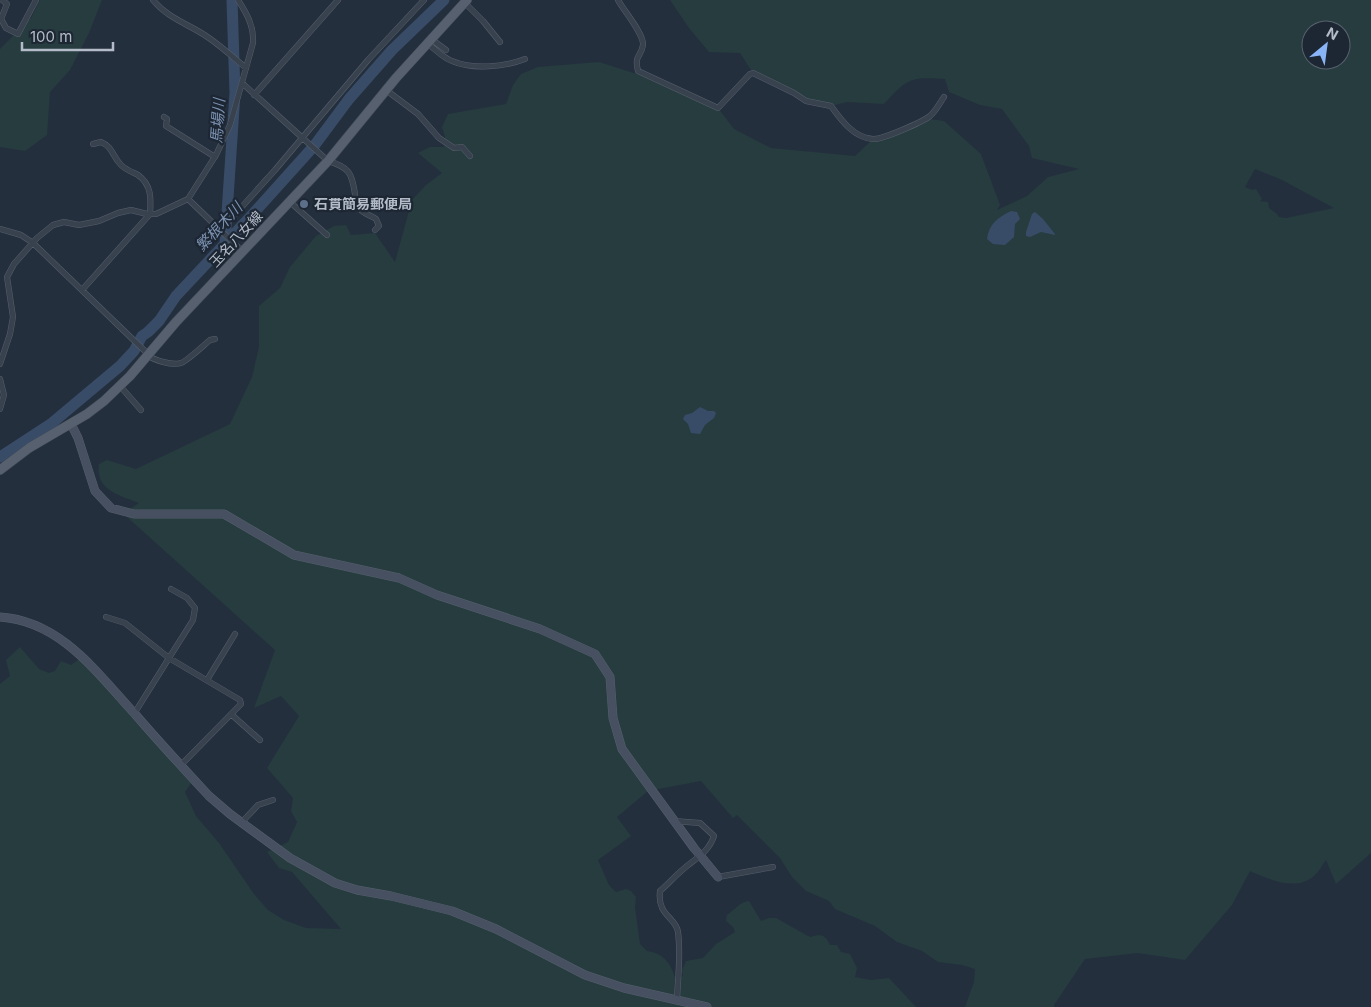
<svg xmlns="http://www.w3.org/2000/svg" width="1371" height="1007" font-family="Inter,'Noto Sans JP',sans-serif">
	<style>
		.green { fill: #263c3f; fill-rule: evenodd }
		.water { fill: #394c67 }
		.lines { fill: none; stroke-linecap: round; stroke-linejoin: round }
		.river { stroke: #394c67; stroke-width: 11 }
		.street-casing { stroke: #565f6c; stroke-width: 6 }
		.secondary-casing { stroke: #565f6c; stroke-width: 9 }
		.primary-casing { stroke: #414a57; stroke-width: 10 }
		.street { stroke: #38414e; stroke-width: 5 }
		.secondary { stroke: #465061; stroke-width: 8 }
		.primary { stroke: #56606e; stroke-width: 9 }
		.service-dot { fill: #5c6f8a; stroke: #1d2633; stroke-width: 2 }
		.labels { text-anchor: middle; stroke-width: 4.5; stroke-linejoin: round; paint-order: stroke }
		.poi-label { font-size: 14px; font-weight: bold; fill: #b4bcc9; stroke: #1d2633; text-anchor: start }
		.street-label { font-size: 14px; fill: #b4bcc9; stroke: #1d2633 }
		.water-label { font-size: 15px; font-style: italic; fill: #7c92b1; stroke: #1d2633 }
	</style>
	<rect width="100%" height="100%" fill="#242f3e"/>
	<path class="green" d="M40,0H102L89,33L70,70L50,92L47,135L25,151L0,147V49L31,18Z
		M670,0H1371V853L1336,884L1326,860C1322,865 1319,872 1314,876C1296,892 1268,879 1250,871L1232,905L1185,960L1138,953L1085,959L1054,1005V1007H965L974,982L975,969L962,965L938,962L922,951L897,942L875,926L835,909L829,901L806,891L792,877L780,858L737,815L733,818L701,781L648,791L617,817L631,836L598,860L609,885L616,892L626,889L631,891L636,897L635,907L640,944L647,951C664,953 672,965 676,981H679L683,975L682,970L686,961L703,958L716,944L735,932L733,927L726,921L727,915C735,910 739,902 749,901L761,921L769,918H776L810,937C821,934 825,934 830,945H837L841,952L850,954L857,968L855,977L871,980L889,978L916,1007H0V684L10,676L6,660L20,647L39,669L49,673L55,671L61,661L71,665L82,657L194,779L185,792L196,816L219,843L254,894L268,910L284,920L306,928L341,929L292,872L279,868L267,852L288,842L297,822L291,811L293,798L267,768L299,716L281,696L254,708L275,650L127,517L131,508L139,503C119,495 95,490 99,464L107,460L136,469L230,424L252,377L259,347V306L280,288L290,267L316,236L334,226L346,225L351,235L375,233L395,262L412,200L426,185L442,173L418,153L430,147H444L445,137L442,127L448,114L506,104L513,85L521,74L538,67L599,62L659,81L718,108L734,129L771,148L855,156L873,139L929,119L944,121L981,154L1000,205L997,210L1027,196L1048,177L1079,169L1032,158L1029,146L1002,109L980,105L949,92L945,79C910,77 908,78 884,104L847,102L831,106L806,101L753,73L740,53L709,52L689,28ZM1311,30H1341V60H1311ZM1255,169L1282,180L1334,208L1286,218L1279,217L1277,214L1269,208L1268,202L1260,201L1262,199L1256,189L1252,190L1245,187Z"/>
	<path class="water" d="M1011,211L1017,212L1020,219L1015,224L1014,237L1005,245L993,244L987,239C989,224 997,218 1011,211Z
		M1035,212L1043,219L1055,234V235L1041,232L1030,237L1026,236V232L1032,214Z
		M700,407L708,411H714L716,413L714,418L705,425L700,434L691,433L688,424L683,419L685,415L692,413Z"/>
	<g class="lines">
		<path class="river" d="M225,243L235,93L232,0
			M0,457L52,423L120,366L134,351L142,336L148,332L159,321L176,296L251,216L314,146L349,99L392,50L444,0"/>
		<g class="street-casing">
			<path id="street" d="M2,0L7,4L1,19L6,28L18,34L36,0
				M153,0C167,18 191,25 209,38C222,47 234,58 246,68
				M618,0C624,11 644,34 643,45C641,57 634,55 638,71L718,108L750,74L753,73L794,93L806,101L831,106C841,120 854,138 873,139C882,140 922,122 930,116C936,111 939,104 944,97
				M465,3L483,21L500,42
				M431,39L446,50
				M427,43C435,49 443,58 452,61C473,70 504,67 525,59
				M242,83L328,161C349,167 352,173 355,194C355,197 355,203 357,206C361,213 370,215 376,219L379,226L375,230
				M386,90L418,114L439,138L454,148L462,147L470,156
				M254,95L338,0
				M164,117L167,119L166,126L215,157
				M188,199L243,252
				M290,202L327,235
				M0,229L21,235L33,243L148,354
				M221,230L275,170L368,60L424,0
				M82,290L150,214C151,199 152,185 138,175C132,172 126,170 121,165C112,156 113,147 101,142L93,144
				M147,355C154,360 172,366 181,363C187,361 204,345 210,340L215,339
				M0,364L10,334L13,317L7,277L14,264L37,238L53,225L64,222L79,225L99,221L118,213L131,210L147,214H156L188,199L216,155L230,125L253,43C254,26 247,14 238,0
				M0,379L4,395L0,409
				M120,386L141,410
				M106,617L125,623L169,658L193,620L195,608L187,598L171,589
				M207,680L235,634
				M134,714L169,658L240,700L241,704L181,765
				M232,715L260,740
				M674,821L700,823L714,836C709,851 698,857 687,866C677,874 669,883 660,891C657,916 676,917 678,932C681,954 678,978 677,999
				M242,822L258,805L273,800
				M718,877L773,867"/>
		</g>
		<g class="secondary-casing">
			<path id="secondary" d="M71,424L78,438L95,491L111,508L134,514H224L294,555L399,578L437,595L540,629L595,654L610,677L613,718L622,749L694,848L718,877
				M0,617C61,621 97,673 135,714C159,742 184,769 209,796L230,814L290,858L335,883L357,890L391,896L452,911L496,929L585,975L624,988L707,1007"/>
		</g>
		<g class="primary-casing">
			<path id="primary" d="M0,470L29,448L87,414L104,401L130,376L176,322L328,161L396,78L467,0"/>
		</g>
		<use href="#street" class="street"/>
		<use href="#secondary" class="secondary"/>
		<use href="#primary" class="primary"/>
	</g>
	<circle class="service-dot" cx="304" cy="204" r="5"/>
	<g class="labels">
		<g class="poi-label">
			<text x="314" y="209">石貫簡易郵便局</text>
		</g>
		<g class="street-label">
			<text transform="translate(236 239) rotate(-47)" y="5">玉名八女線</text>
		</g>
		<g class="water-label">
			<text transform="translate(218 121) rotate(-86)" y="5">馬場川</text>
			<text transform="translate(219 227) rotate(-47)" y="5">繁根木川</text>
		</g>
	</g>
	<g transform="translate(1326 45) rotate(29)"><circle r="24" fill="#1d2633" stroke="#59626f"/>
	<path d="M0-4L9 19L0 12L-9 19Z" fill="#8ab4f8"/>
	<text y="-8" font-size="14" font-weight="bold" text-anchor="middle" fill="#b4bcc9">N</text>
	</g>
	<path d="M22 42v8h91v-8" fill="none" stroke="#b4bcc9" stroke-width="2.5"/>
	<text x="30" y="42" font-size="15" fill="#b4bcc9" stroke="#1d2633" stroke-width="4" paint-order="stroke">100 m</text>
</svg>
